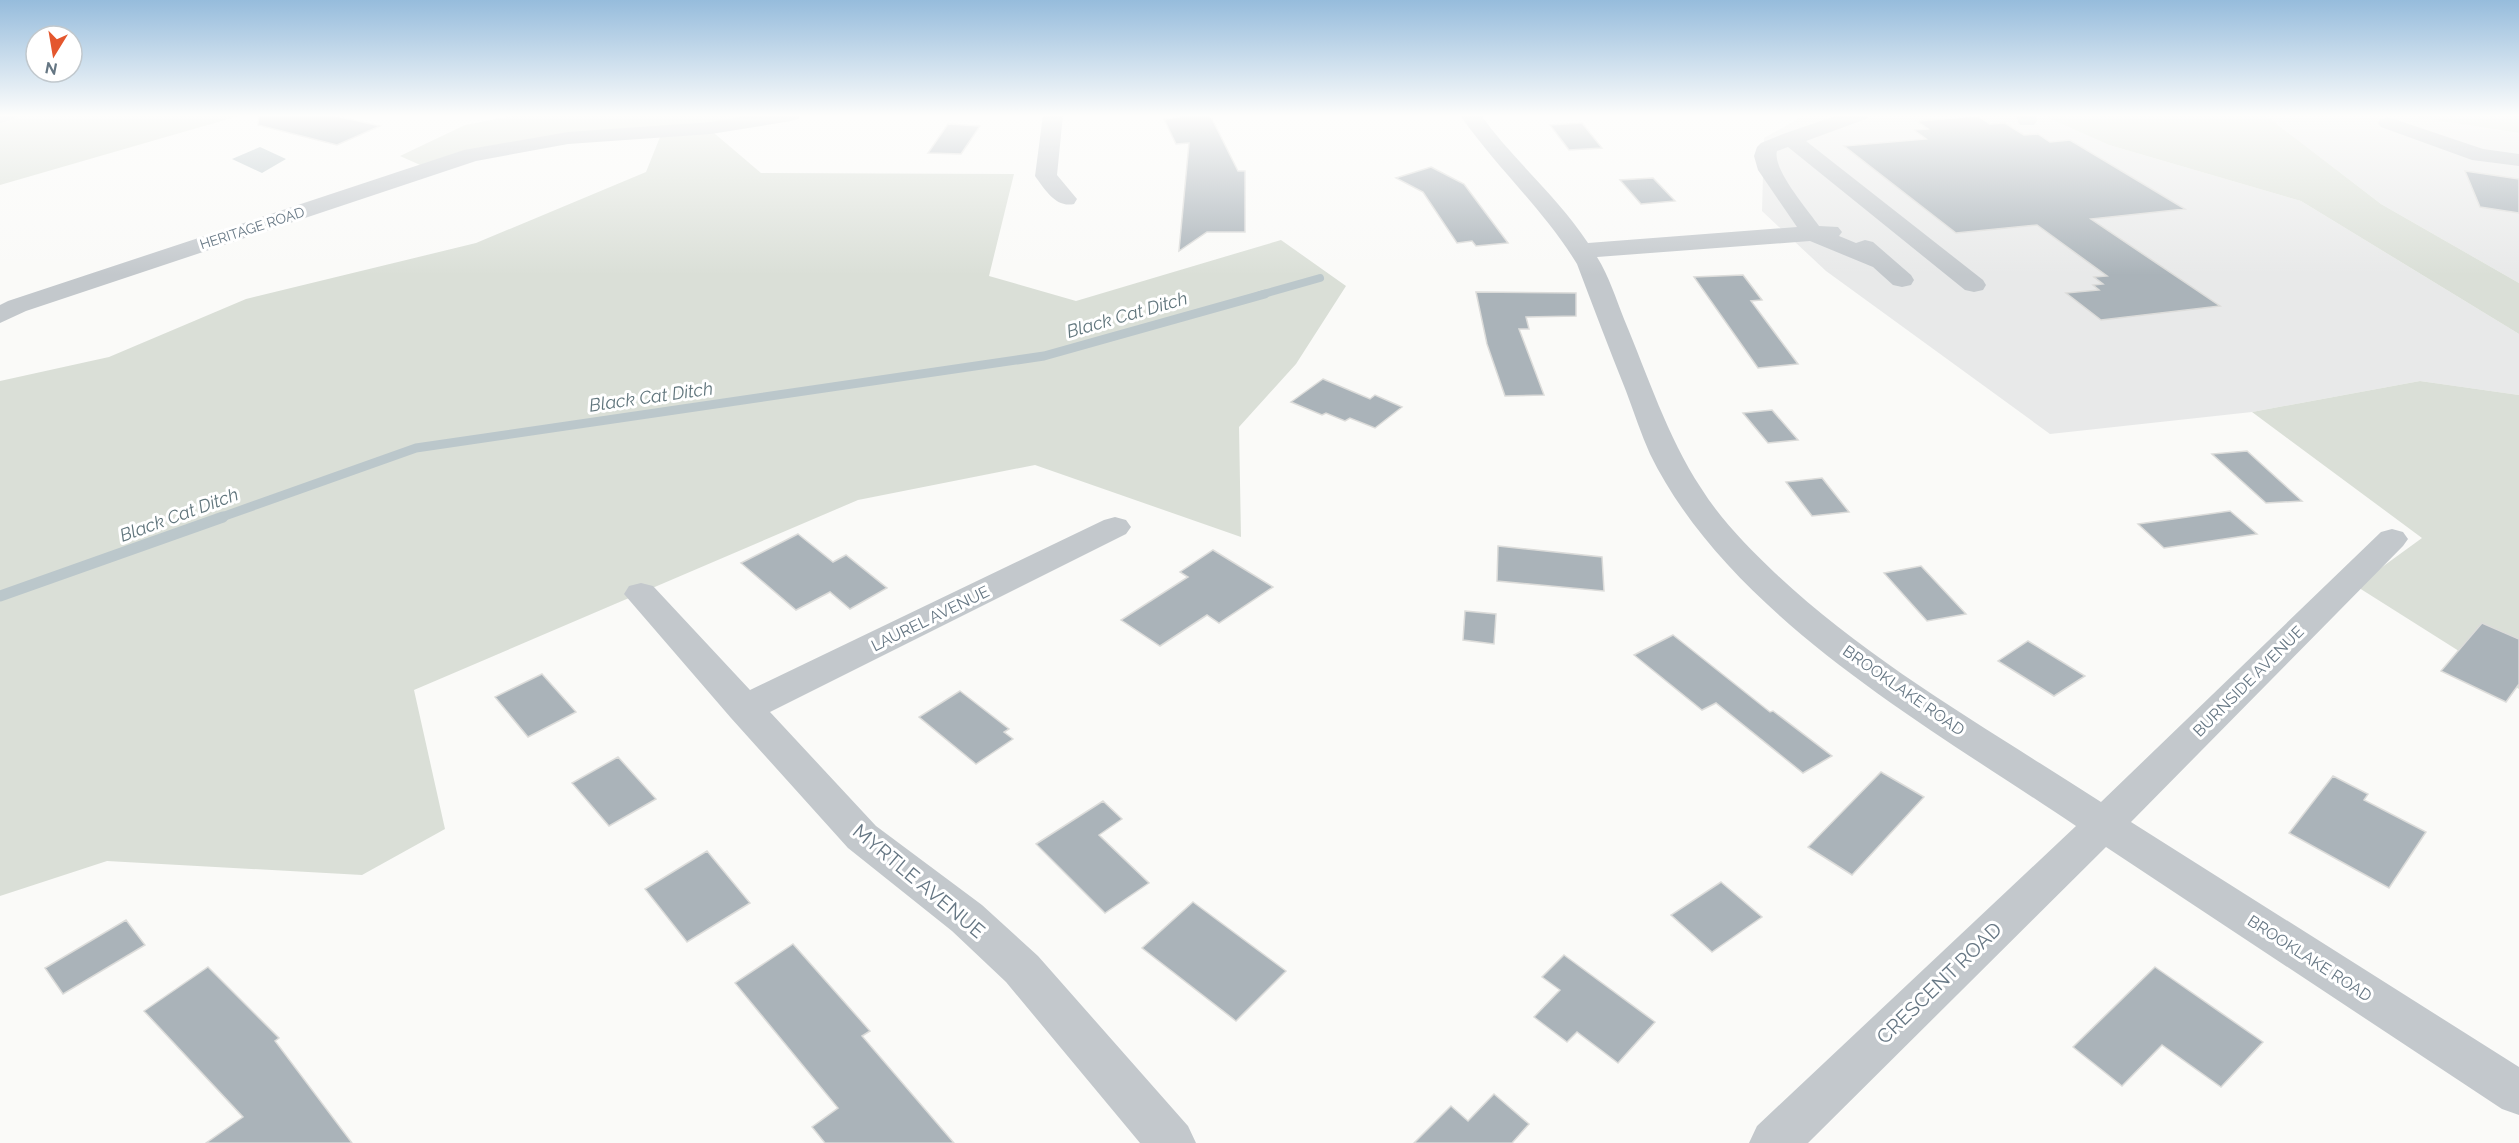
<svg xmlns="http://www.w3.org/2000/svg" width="2519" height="1143" font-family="Raleway,sans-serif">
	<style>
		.built { fill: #e8e9e9 }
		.green { fill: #dadfd7 }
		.water { fill: #bbc7cb }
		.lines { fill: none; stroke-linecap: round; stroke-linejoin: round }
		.stream-far2 { stroke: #bbc7cb; stroke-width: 8 }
		.stream-far1 { stroke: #bbc7cb; stroke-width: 9 }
		.stream { stroke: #bbc7cb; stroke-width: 11 }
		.building { fill: #aab3b9; stroke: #dcdcda; stroke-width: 1.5 }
		.minor { fill: #c3c8cc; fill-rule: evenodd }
		.labels { text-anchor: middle; stroke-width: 6; stroke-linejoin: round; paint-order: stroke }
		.far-street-label { font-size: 14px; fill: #657683; stroke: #fff }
		.street-label { font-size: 16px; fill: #657683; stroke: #fff }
		.water-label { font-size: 18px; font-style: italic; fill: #60757c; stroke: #fff }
		.near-street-label { font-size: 20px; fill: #657683; stroke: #fff }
	</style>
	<rect width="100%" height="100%" fill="#fafaf8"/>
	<path class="built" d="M1805,115H2049L2046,117L2109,145L2301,201L2519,334V395L2420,381L2252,412L2050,434L1826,271L1762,211L1764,138Z
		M2265,115H2402L2519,133V283L2381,204Z"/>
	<path class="green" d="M0,115H242L0,185Z
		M517,115H761L707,127L761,173L1014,174L989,276L1076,301L1281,240L1346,286L1296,364L1239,427L1241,537L1035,465L858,500L414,690L445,829L362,875L107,861L0,896V381L109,357L246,299L476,243L646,172L662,132L523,143L427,168L400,156L465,125Z
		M2049,115H2265L2381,204L2519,283V334L2301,201L2109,145L2046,117Z
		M2402,115H2519V133Z
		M2420,381L2519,395V689L2356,586L2422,538L2252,412Z"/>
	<path class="water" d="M260,147L286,159L262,173L232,159Z"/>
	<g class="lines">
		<path class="stream-far2" d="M1260,295L1320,278"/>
		<path class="stream-far1" d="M219,518L416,448L1044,356L1265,294"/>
		<path class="stream" d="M0,596L223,517"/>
	</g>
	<path class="building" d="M259,115H331L380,126L337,145L258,125Z
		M1180,115H1210L1238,171H1245V232H1207L1179,251L1189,143L1176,144L1164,119L1181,117Z
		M1978,116L1990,124L2005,123L2024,135L2038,134L2050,142L2070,140L2185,209L2091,219L2220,306L2101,320L2066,293L2099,290L2093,285L2103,284L2094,277L2107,276L2037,225L1956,233L1844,146L1926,139L1914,130L1928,129L1917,121Z
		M1582,123L1602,148L1569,150L1550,125Z
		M948,124L980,126L961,154L928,153Z
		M1431,167L1464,184L1508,243L1476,246L1472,241L1457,243L1423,192L1396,178Z
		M2465,171L2519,179V213L2480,207Z
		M1653,178L1675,201L1641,204L1620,180Z
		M1743,275L1762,300L1751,301L1798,364L1758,368L1694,277Z
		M1476,292L1576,293V316L1526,317L1529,329H1519L1544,395L1505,396L1487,344Z
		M1323,379L1370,399L1375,395L1402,407L1375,428L1350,418L1345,421L1326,413L1322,415L1291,402Z
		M1772,410L1798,440L1768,443L1743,413Z
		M2247,451L2302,501L2266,503L2212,454Z
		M1822,478L1849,512L1812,516L1786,482Z
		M2230,511L2257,534L2164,548L2138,524Z
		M798,534L833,562L846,555L887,588L850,609L830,592L796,610L741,563Z
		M1498,546L1602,557L1604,591L1497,581Z
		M1213,550L1273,587L1219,623L1207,615L1160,646L1121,620L1188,577L1180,572Z
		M1921,566L1966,614L1927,621L1884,573Z
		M1465,611L1496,614L1494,644L1463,640Z
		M2482,623L2519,639V684L2506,702L2441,671Z
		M1673,635L1770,712L1773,711L1832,756L1803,773L1716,703L1702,710L1634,655Z
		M2028,641L2085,676L2054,696L1998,661Z
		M542,674L576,712L528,737L495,697Z
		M960,691L1009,729L1004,732L1013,739L976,764L919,717Z
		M618,757L656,799L609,826L572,783Z
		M1881,772L1924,797L1852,875L1808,847Z
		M2333,776L2368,794L2364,800L2426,832L2389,888L2289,833Z
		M1103,801L1122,819L1099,835L1149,883L1105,913L1036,844Z
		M707,851L750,903L687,942L645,889Z
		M1721,882L1762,917L1712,952L1671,915Z
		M1193,902L1286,971L1236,1021L1142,948Z
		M126,920L145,945L63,994L45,968Z
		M793,944L870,1031L862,1036L954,1143H825L812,1127L838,1108L735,983Z
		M1564,955L1655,1022L1618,1063L1577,1032L1567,1042L1534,1017L1560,990L1542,977Z
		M208,967L279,1038L275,1041L352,1143H206L243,1117L144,1011Z
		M2155,967L2263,1042L2221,1087L2162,1045L2122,1086L2073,1047Z
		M1494,1094L1529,1124L1512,1143H1414L1451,1106L1468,1121Z"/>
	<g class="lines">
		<path class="minor" d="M0,115H17L14,119L0,123Z
			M751,115H801L798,119L791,121L711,134L568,144L476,161L26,311L0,323V305L8,301L464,150L568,132L711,122Z
			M1043,115H1063L1057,175L1077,199L1074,204C1056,208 1045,190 1035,176Z
			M1460,115H1481C1513,160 1558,197 1588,243L1797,227L1758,170L1754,156L1757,147L1761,143L1783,134L1838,115H1869L1866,119L1806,141L1983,280L1986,285L1983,290L1974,292L1965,290L1788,147L1777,151C1772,169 1808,210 1819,226L1838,227L1842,232L1839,236L1856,243L1865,240L1873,242L1911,275L1914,280L1911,285L1902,287L1893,285L1873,267L1810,241L1597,257C1609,276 1616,299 1624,319C1648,376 1667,436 1701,488C1721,520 1748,547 1775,573C1872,664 1990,730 2101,802L2381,532L2392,529L2403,532L2408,539L2403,546L2131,822L2519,1067V1115L2502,1109L2106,847L1808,1143H1749L1757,1126L2076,826C1931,728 1730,617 1650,454C1641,434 1634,412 1626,391C1609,349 1593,306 1577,264C1544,210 1496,167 1460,115Z
			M2015,115H2035L2037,121L2034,125H2020Z
			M2388,117L2483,149L2519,154V166L2472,160L2381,127L2378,123L2381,119Z
			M1115,517L1126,520L1131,527L1126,534L770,712L876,826L982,905L1038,956L1188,1126L1196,1143H1140L1006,982L952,931L848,848L731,718L624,594L629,586L641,583L653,586L750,690L1104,520Z"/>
	</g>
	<linearGradient id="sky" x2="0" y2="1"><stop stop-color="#96bcdc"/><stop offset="0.42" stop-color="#fdfdfc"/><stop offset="1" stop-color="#fdfdfc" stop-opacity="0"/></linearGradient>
	<rect width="2519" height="275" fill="url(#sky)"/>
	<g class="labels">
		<g class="far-street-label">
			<text transform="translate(252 228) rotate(-18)" y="5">HERITAGE ROAD</text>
		</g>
		<g class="street-label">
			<text transform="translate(930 618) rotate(-26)" y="6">LAUREL AVENUE</text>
			<text transform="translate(2248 681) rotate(-45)" y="6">BURNSIDE AVENUE</text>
			<text transform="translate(1904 690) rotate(35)" y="6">BROOKLAKE ROAD</text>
			<text transform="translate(2310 958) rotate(33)" y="6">BROOKLAKE ROAD</text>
		</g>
		<g class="water-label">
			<text transform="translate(1127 315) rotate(-16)" y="6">Black Cat Ditch</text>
			<text transform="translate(651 397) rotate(-8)" y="6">Black Cat Ditch</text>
			<text transform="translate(179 515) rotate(-20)" y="6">Black Cat Ditch</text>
		</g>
		<g class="near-street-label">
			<text transform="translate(919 881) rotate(40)" y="7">MYRTLE AVENUE</text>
			<text transform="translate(1939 983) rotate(-44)" y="7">CRESCENT ROAD</text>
		</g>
	</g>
	<g transform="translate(54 54) rotate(191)"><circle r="28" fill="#ffffff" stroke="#c1c8cd" stroke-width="1.5"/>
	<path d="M0-4.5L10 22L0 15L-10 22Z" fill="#e4572e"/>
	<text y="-9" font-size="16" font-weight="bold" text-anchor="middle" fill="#657683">N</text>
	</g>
</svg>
